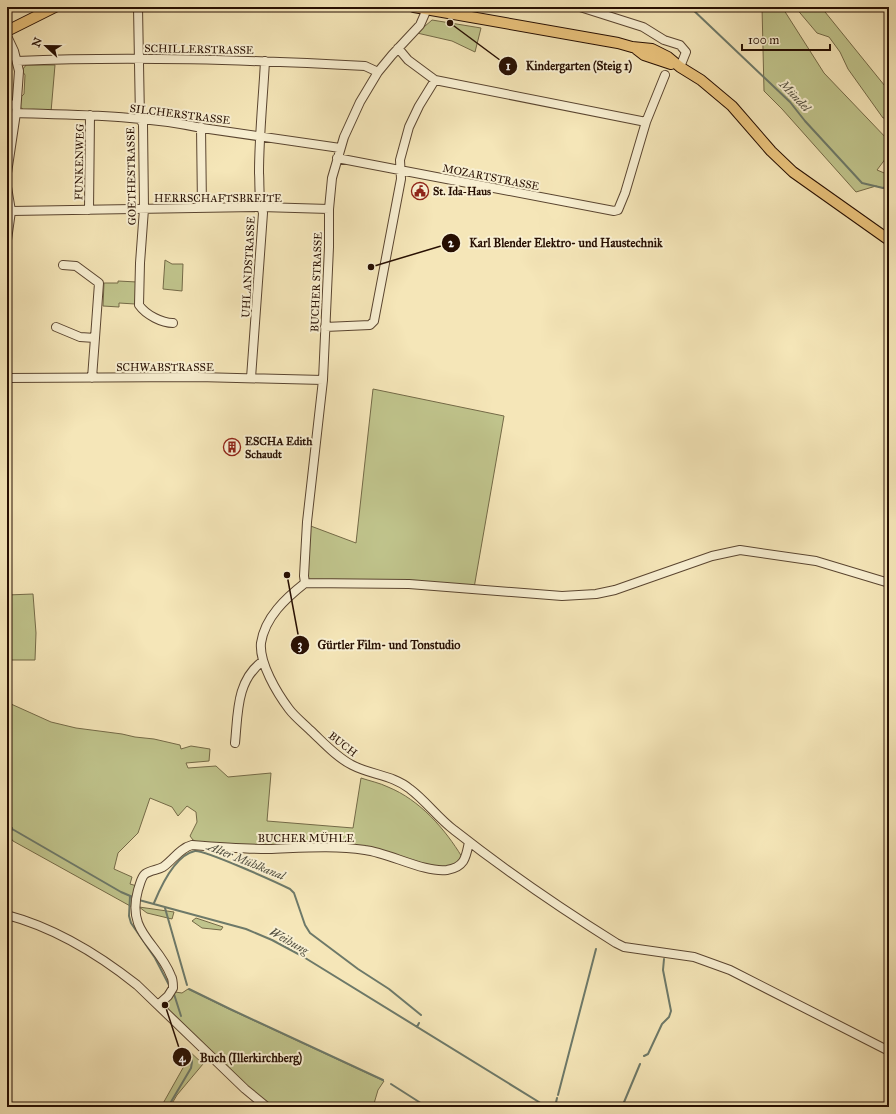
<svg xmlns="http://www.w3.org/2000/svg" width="896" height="1114" font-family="'IM FELL Great Primer',serif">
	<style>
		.green { fill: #c0c48c; stroke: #746a47 }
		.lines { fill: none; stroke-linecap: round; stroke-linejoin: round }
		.stream { stroke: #6d7969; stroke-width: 2 }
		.minor-casing { stroke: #5a4530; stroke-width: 10 }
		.major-casing { stroke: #270f02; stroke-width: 12 }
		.minor { stroke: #f8efd1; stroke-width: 8 }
		.major { stroke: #eac37c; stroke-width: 10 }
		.labels { text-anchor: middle; stroke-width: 4; stroke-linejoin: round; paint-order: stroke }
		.street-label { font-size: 11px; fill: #270f02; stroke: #f8efd1 }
		.poi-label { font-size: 11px; font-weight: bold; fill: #270f02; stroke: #f8efd1; text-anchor: start }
		.water-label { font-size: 12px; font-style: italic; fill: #504d3e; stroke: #f8efd1 }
		.leader { fill: none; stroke: #270f02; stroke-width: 1.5 }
		.callout-dot { fill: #270f02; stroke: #f8efd1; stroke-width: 1.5 }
		.mark-label { font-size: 12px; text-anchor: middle; font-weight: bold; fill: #fff }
		.callout-label { font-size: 12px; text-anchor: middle; font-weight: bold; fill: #270f02; stroke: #f8efd1; stroke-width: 4; stroke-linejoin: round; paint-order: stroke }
	</style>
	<rect width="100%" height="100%" fill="#f5e6b8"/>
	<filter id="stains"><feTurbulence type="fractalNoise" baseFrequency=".005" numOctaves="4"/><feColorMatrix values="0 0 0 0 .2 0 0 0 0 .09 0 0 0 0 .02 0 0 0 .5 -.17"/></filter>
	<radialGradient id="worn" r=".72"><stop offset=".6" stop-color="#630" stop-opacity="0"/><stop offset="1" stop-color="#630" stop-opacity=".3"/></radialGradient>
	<path class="green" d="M762,7H782L824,73L889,141V154L877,170L889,175V190L876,186L856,192L782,109L764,91Z
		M795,7H821L889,91V118H883L848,69L840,52L829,37L817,33Z
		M432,20L481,28L475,52L452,41L417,33Z
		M26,65H55L51,112L24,110L20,107L21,97L24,94L25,75L23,72V69Z
		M165,260L172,264H183L182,291L163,289Z
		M118,281L137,282L135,304L119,303V307L103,306L104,283H118Z
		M373,389L504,416L474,588L308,581V525L356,543Z
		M33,594L36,633L35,660H7V595Z
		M7,699L11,704L51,722L76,728L122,734L135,737L154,739L180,745L181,749L191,746L210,749L209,761L186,763L188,768L216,766L228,777L271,773L267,821L353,828L361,778C370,781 380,783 388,787C420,800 445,829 462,857L452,868L433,867L375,850L273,847L197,842L193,840L190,836L197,822L196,812L187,806L178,816L172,807L150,798L138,833L118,853L114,869L132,877L130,884L137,886L132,907L13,841L7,833Z
		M139,907L174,912L172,919L147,913Z
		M196,918L223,927L221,930L202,928L192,921Z
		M188,989L231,1010L384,1081L378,1090L373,1107H271L259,1097L169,1011L167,1001L175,992L182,993Z
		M187,1049L203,1064L177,1095L170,1107H161L188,1059Z"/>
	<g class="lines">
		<path class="stream" d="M690,7L790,102L805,121L862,183L883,188L889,186
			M7,826L121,892L135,898
			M7,847L12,828
			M130,896L129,916L131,923L155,958L169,985
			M139,900L246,929L272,940L302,956L547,1107
			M154,903C161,886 175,855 195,851C205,850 276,882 290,889L294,893L305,925L310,933L358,969L389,989L421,1015
			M165,908L187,985
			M189,989L230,1009L383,1080
			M174,994L181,1016
			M417,1027L419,1023
			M644,1056L648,1054L662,1024L669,1017L671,1011L663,970L664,959
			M391,1084L427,1107
			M558,1095L596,949
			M168,1107L191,1068L192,1062L189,1051
			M555,1107L557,1098
			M622,1107L640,1064"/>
		<g class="minor-casing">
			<path id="minor" d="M138,7L140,119L143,124L144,209L140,263L139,305C146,315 162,323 173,323
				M580,7L643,27L664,40L680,45L686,52L680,67
				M7,36L14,51L19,71L16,113L7,173
				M398,48L408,60L435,80L646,122
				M17,61C133,56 249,60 365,66L378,72
				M7,105L16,104
				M16,113C78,115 141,115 202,128L340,148
				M201,127L202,208
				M337,158L614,211L618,210L625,193L646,122L665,75
				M7,187L11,211L7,240
				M89,210L90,115
				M11,211L261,207L329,209
				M63,265L76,266L99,283L95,338
				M56,327L80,337L95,338L92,378
				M325,327L370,325L374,321L401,179L400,160L409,127L419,106L435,80
				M7,378L198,377L323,380
				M251,378L263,213C258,200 260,186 259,173C259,136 263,99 265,61
				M305,583C286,598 265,617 261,643C259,663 277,693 289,709C295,717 303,723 310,730C323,742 336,757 352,765C371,775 393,775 410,789C426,801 438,818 454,830C506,871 560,908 616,943L624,947L694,957L730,970L889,1051
				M305,583L304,576L307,522L323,380L329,247V209L332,178L344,137L360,102L378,72L392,55L420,25L427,9
				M305,583L409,584L562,596L596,594L615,590L712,556L740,550L816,561L889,583
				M235,743C238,714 236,680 263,661
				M7,915C56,928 98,954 137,985L245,1089L267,1107
				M158,1005L168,996L173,988C173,984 173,979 171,976C158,942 126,933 138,890C140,885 141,877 145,874C150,870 158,870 163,867C173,860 180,848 192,845C217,847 242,849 268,849C300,848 333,845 365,850C389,853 425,873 447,870C465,867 466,857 469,842"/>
		</g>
		<g class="major-casing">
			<path id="major" d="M414,7L618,43L632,47L652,49L668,57L680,67L701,80L732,106L771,151L793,172L889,240
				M7,31L55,7
				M635,48L644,55L671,64"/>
		</g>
		<use href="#minor" class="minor"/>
		<use href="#major" class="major"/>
	</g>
	<defs>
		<g id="civic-ring" transform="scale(0.9)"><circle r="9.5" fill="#f8efd1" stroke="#8f2418" stroke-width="1.5"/><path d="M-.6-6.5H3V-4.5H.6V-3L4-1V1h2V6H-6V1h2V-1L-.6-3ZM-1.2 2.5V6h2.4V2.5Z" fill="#8f2418"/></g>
		<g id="building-ring" transform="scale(0.9)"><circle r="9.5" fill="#f8efd1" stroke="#8f2418" stroke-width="1.5"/><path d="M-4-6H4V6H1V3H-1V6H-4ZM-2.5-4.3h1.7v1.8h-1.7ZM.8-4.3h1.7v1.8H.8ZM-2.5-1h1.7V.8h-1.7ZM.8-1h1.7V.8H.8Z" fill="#8f2418"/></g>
	</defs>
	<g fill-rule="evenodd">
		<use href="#civic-ring" x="420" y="191"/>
		<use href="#building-ring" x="232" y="447"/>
	</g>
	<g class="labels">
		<g class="street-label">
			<text transform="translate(199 49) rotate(1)" y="4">SCHILLERSTRASSE</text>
			<text transform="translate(180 114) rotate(7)" y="4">SILCHERSTRASSE</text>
			<text transform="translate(79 162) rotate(-89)" y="4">FUNKENWEG</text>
			<text transform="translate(131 176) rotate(-91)" y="4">GOETHESTRASSE</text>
			<text transform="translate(491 177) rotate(11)" y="4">MOZARTSTRASSE</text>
			<text x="218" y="202">HERRSCHAFTSBREITE</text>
			<text transform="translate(248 267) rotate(-87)" y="4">UHLANDSTRASSE</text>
			<text transform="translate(316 282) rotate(-88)" y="4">BUCHER STRASSE</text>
			<text x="165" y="371">SCHWABSTRASSE</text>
			<text transform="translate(343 744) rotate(38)" y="4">BUCH</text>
			<text x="306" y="842">BUCHER MÜHLE</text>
		</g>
		<g class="poi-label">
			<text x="433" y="195">St. Ida-Haus</text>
			<text x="245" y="445">ESCHA Edith<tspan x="245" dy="13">Schaudt</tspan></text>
		</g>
		<g class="water-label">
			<text transform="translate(795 96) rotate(46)" y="4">Mündel</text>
			<text transform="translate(246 861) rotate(22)" y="4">Alter Mühlkanal</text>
			<text transform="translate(289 941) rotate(29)" y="4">Weihung</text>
		</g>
	</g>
	<path class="leader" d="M450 23L508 66M371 267L451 243M287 575L300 645M165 1005L182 1057"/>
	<g class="callout-dot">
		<circle cx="450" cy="23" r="4"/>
		<circle cx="371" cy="267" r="4"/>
		<circle cx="287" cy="575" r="4"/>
		<circle cx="165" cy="1005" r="4"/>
		<circle cx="508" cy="66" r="10"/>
		<circle cx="451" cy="243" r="10"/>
		<circle cx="300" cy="645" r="10"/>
		<circle cx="182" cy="1057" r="10"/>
	</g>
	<g class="mark-label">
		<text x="508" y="70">1</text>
		<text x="451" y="247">2</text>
		<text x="300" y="649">3</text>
		<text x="182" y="1062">4</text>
	</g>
	<g class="callout-label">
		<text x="579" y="70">Kindergarten (Steig 1)</text>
		<text x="566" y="247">Karl Blender Elektro- und Haustechnik</text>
		<text x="389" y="649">Gürtler Film- und Tonstudio</text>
		<text x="251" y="1062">Buch (Illerkirchberg)</text>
	</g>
	<rect width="896" height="1114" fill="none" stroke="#f5e6b8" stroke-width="24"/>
	<rect x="8" y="8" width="880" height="1098" fill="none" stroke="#270f02" stroke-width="2"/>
	<rect x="12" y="12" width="872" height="1090" fill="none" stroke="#270f02"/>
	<g transform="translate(46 46) rotate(292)" stroke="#f8efd1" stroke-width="3" paint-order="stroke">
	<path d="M0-3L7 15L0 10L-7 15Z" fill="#270f02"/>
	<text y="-6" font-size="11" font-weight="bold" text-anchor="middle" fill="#270f02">N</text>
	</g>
	<path d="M742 44v6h88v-6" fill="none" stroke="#270f02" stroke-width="2"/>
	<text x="748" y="44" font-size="12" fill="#270f02" stroke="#f8efd1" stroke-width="3" paint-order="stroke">100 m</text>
	<rect width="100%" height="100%" filter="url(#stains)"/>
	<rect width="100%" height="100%" fill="url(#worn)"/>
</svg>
